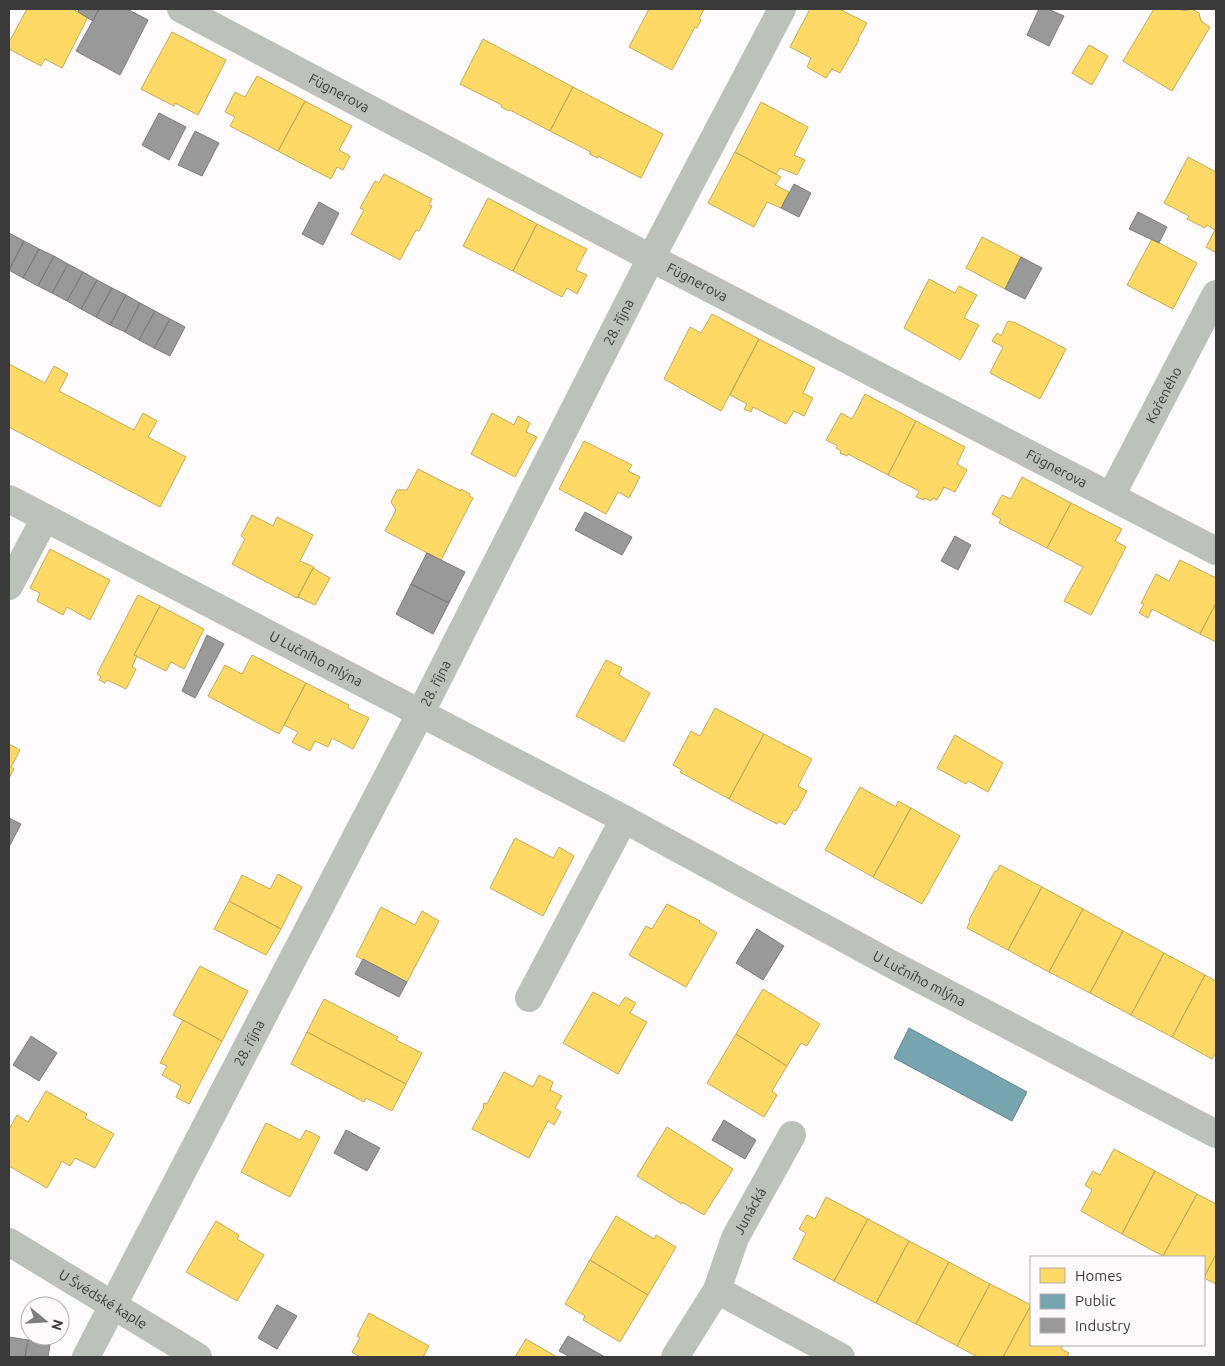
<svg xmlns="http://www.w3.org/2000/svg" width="1225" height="1366" font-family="Ubuntu,sans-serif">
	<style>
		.homes { fill: #ffd966; stroke: #c4a959 }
		.public { fill: #76a5af; stroke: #64858c }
		.industry { fill: #999; stroke: #7d7c7c }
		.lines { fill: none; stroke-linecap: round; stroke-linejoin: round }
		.minor { stroke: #bdc1bb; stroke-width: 28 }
		.labels { text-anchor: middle; stroke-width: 5; stroke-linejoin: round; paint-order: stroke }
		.street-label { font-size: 14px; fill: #3b3a3a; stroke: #fefafb }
	</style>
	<rect width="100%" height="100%" fill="#fdfbfc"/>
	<path class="homes" d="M27,9H72L88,17L62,68L45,59L41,66L9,49V42Z
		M649,9H704L699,19L701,20L697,28L695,27L672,70L629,47Z
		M810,9H839L867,23L858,39L859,40L840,73L832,69L826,78L807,67L811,58L790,47Z
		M1154,9H1179L1183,11L1192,9L1199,13L1201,21L1210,27L1172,91L1123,61Z
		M172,32L226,60L198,115L175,103L174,106L141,89Z
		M483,39L573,87L550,131L510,110L509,111L501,107L502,105L460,84Z
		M1089,45L1108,56L1092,85L1072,73Z
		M257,76L305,101L278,151L230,126L235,117L225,112L235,92L245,97Z
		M573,87L663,134L641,178L598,156V158L589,154L591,152L550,131Z
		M305,101L352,126L339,150L350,156L343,170L337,167L331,179L278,151Z
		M761,102L808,127L794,155L805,160L797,175L780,168L776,174L735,152Z
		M735,152L781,177L775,185L789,192L781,208L767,202L754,227L708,203Z
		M1188,157L1216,172V248L1215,252L1206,247L1215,230L1207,225L1205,228L1187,219L1189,216L1164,203Z
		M384,174L432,199L429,205L432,206L419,231L416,230L400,260L351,234L364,210L360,208L375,181L379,183Z
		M488,198L537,224L513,271L463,246Z
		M537,224L587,249L576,270L587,275L577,294L567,288L562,297L513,271Z
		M982,237L1021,257L1005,289L966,268Z
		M1152,239L1197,263L1173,309L1127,285Z
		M929,279L955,293L959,286L977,295L964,318L979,325L960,360L904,328Z
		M712,314L759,339L721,411L664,379L690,327L701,333Z
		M1008,321L1016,323L1066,349L1040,399L990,373L1003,347L992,341L997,333L1001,336Z
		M759,339L815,368L803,393L813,398L804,416L794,411L786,424L753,407L751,412L744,409L747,404L730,395Z
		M9,364L45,383L54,366L68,374L59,391L134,430L143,413L157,421L148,437L186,457L160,507L9,427Z
		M865,394L916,421L888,475L848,454L847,456L840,453L841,451L836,448L838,446L826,440L841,413L852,419Z
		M492,413L514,425L518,416L530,423L526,432L537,437L515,477L471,454Z
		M916,421L965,447L957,464L967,470L955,492L944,487L937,500L933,498L931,501L925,498L924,500L916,497L919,491L888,475Z
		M584,441L632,465L628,471L640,477L629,498L618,492L606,514L559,489Z
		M418,469L461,491V489L470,494L469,496L473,498L441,560L385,531L396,510L391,502L397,490H407Z
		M1022,477L1071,503L1047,548L999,523L1001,519L992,514L1002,495L1011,499Z
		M1071,503L1122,529L1115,541L1126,547L1091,615L1064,601L1083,567L1047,548Z
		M252,515L273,526L277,517L313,535L300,561L314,567L297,598L232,564L245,539L241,536Z
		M50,549L110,580L90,620L67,607L63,615L37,601L40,593L30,588Z
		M1180,560L1216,578V603L1200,634L1152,609L1148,618L1139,613L1144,604L1141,603L1156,574L1169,581Z
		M313,568L330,578L315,605L298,597Z
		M138,595L160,606L134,655L137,656L132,667L136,669L126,689L107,680L105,683L99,680L101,677L97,674Z
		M1216,603V642L1200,634Z
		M160,606L204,629L184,669L171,662L166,671L134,655Z
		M252,655L306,683L279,734L208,696L225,665L242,674Z
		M606,660L622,668L619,675L650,693L624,742L576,716Z
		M306,683L349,705L348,708L369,718L353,749L332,738L328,747L315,741L310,751L292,742L298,732L284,725Z
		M715,708L764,734L729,799L680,772L682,770L673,765L691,731L700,736Z
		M764,734L812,759L798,786L807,791L796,811L794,810L785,825L779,821L777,824L729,799Z
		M955,735L1003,763L988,792L968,781L966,784L937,768Z
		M9,744L20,750L11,767L14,769L9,778Z
		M860,787L896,807L898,801L911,808L873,877L825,850Z
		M911,808L960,836L922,904L873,877Z
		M515,838L553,858L559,847L574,856L543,916L490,888Z
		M1000,865L1042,887L1008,950L967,928L970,921L969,920L995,871H997Z
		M278,874L302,887L281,929L229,901L242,875L270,889Z
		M1042,887L1083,909L1049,972L1008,950Z
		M229,901L281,929L266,955L214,929Z
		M667,904L700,921L699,922L717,933L686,987L629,955L646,926L652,929Z
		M381,907L415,925L422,911L439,921L407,982L356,956Z
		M1083,909L1123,931L1090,993L1049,972Z
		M1123,931L1164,953L1131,1015L1090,993Z
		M1164,953L1205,975L1172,1037L1131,1015Z
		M200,966L248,991L222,1041L173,1015Z
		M1205,975L1216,981V1052L1212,1059L1172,1037Z
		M763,989L820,1024L807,1046L801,1043L787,1066L736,1034Z
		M593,992L619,1006L625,997L636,1003L630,1013L647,1022L618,1074L563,1043Z
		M324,999L398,1037L396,1040L422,1053L406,1084L307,1032Z
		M183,1020L222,1041L189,1104L176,1097L181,1086L162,1075L167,1066L160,1063Z
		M307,1032L406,1084L392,1111L366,1098L364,1102L291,1064Z
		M736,1034L787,1066L772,1091L777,1095L764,1117L707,1083Z
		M504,1072L533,1087L539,1075L553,1082L550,1090L562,1096L555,1108L561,1112L554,1125L548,1121L529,1158L472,1129L484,1107L483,1106L484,1103L487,1104Z
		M46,1091L87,1114L85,1118L114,1134L95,1168L75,1158L70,1166L62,1161L47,1188L9,1166V1129L17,1115L28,1122Z
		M266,1123L300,1140L306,1130L320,1137L290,1197L241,1172Z
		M667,1127L733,1169L704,1215L682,1202V1204L637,1176Z
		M1114,1149L1155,1171L1122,1234L1081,1211L1092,1190L1085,1185L1093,1171L1100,1175Z
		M1155,1171L1197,1194L1163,1256L1122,1234Z
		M1197,1194L1216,1204V1254L1204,1277V1257H1165L1163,1256Z
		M826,1197L868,1219L834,1281L793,1259L806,1233L799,1229L807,1215L815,1219Z
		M616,1216L654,1239L656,1235L676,1247L648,1295L590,1260Z
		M868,1219L909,1241L876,1303L834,1281Z
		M216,1221L239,1235L237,1239L264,1255L237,1301L186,1272Z
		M909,1241L949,1262L916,1324L876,1303Z
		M1216,1254V1284L1204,1278Z
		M590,1260L648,1295L620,1342L583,1320L585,1316L565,1304Z
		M949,1262L990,1284L957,1346L916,1324Z
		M990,1284L1031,1305L1003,1357H978L957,1346Z
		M1031,1305V1345H1063L1061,1349L1069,1353L1067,1357H1003Z
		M369,1313L429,1346L423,1357H360L352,1352L360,1338L357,1336Z
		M526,1339L557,1357H515Z"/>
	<path class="public" d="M909,1028L1027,1092L1012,1121L894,1058Z"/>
	<path class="industry" d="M79,9H99L93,21L78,12Z
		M99,9H127L148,20L120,75L76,51Z
		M1039,9H1048L1064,16L1049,46L1027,35Z
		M159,113L186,127L169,160L142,145Z
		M195,131L219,143L202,176L178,165Z
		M794,184L811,193L799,217L781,208Z
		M319,202L339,213L323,245L302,234Z
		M1138,212L1167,227L1159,243L1129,229Z
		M9,233L24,241L9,270Z
		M24,241L39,249L23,278L9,270Z
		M39,249L54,256L38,286L23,278Z
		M54,256L68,264L52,293L38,286Z
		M1021,257L1042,268L1025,299L1005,289Z
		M68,264L83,272L67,301L52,293Z
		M83,272L97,280L81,309L67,301Z
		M97,280L112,288L96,317L81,309Z
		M112,288L126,295L110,325L96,317Z
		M126,295L140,303L125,332L110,325Z
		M140,303L155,311L139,340L125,332Z
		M155,311L170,319L154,348L139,340Z
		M170,319L185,327L170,356L154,348Z
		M585,512L632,537L622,555L575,530Z
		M955,536L971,545L958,570L941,561Z
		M427,553L465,572L449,603L411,584Z
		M411,584L449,603L433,634L396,614Z
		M207,635L224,644L195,698L182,691Z
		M9,818L21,824L10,845L9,844Z
		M757,929L784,946L763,980L736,963Z
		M363,959L407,982L399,997L355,974Z
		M31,1036L57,1053L39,1081L13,1065Z
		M724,1120L756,1140L745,1159L712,1140Z
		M346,1130L380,1148L367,1171L334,1153Z
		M277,1305L297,1316L277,1349L258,1338Z
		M568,1336L605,1357H570L559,1351Z
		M9,1337L28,1340L25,1357H9Z
		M28,1340L50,1345L48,1357H25Z"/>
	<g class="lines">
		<g class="minor">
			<path id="s1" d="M181,9L651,258L1216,551"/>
			<path id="s2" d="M1111,496L1216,294"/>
			<path id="s3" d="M9,499L624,819L893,965L1216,1134"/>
			<path d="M9,586L45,518"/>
			<path d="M529,998L624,819"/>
			<path id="s4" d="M9,1242L198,1357"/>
			<path d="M717,1290L841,1357"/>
			<path id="s5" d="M86,1357L420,714L651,258L782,9"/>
			<path id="s6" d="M675,1357L717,1290L735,1238L792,1135"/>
		</g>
	</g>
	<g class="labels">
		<g class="street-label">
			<text dy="5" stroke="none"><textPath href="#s1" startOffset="179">Fügnerova</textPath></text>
			<text dy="5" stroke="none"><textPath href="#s1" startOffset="584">Fügnerova</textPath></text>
			<text dy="5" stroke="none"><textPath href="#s5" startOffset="1164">28. října</textPath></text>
			<text dy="5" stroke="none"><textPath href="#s2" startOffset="114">Kořeného</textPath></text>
			<text dy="5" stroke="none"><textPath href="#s1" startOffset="989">Fügnerova</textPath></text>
			<text dy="5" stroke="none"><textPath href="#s3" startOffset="346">U Lučního mlýna</textPath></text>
			<text dy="5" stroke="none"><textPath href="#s5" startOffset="759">28. října</textPath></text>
			<text dy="5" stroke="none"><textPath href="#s3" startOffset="1029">U Lučního mlýna</textPath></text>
			<text dy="5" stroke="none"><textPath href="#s5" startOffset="354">28. října</textPath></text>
			<text dy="5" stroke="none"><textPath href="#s6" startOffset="165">Junácká</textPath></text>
			<text dy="5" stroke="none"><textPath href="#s4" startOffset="110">U Švédské kaple</textPath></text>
		</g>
	</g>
	<rect width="1225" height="1366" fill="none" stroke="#3b3a3a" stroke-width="20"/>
	<rect x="1030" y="1256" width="175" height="90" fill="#fefafb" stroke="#b0adae"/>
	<rect x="1040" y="1268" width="25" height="15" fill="#ffd966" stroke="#b0adae"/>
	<text x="1075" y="1281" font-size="15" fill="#3b3a3a">Homes</text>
	<rect x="1040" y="1294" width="25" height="15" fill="#76a5af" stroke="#b0adae"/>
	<text x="1075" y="1306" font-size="15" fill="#3b3a3a">Public</text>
	<rect x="1040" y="1318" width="25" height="15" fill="#999999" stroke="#b0adae"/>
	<text x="1075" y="1331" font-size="15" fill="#3b3a3a">Industry</text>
	<g transform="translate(45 1321) rotate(108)"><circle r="24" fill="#fefafb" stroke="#b0adae"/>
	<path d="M0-4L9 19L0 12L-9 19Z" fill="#7f7e7e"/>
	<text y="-8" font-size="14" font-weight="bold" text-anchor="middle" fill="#3b3a3a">N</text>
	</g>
</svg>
